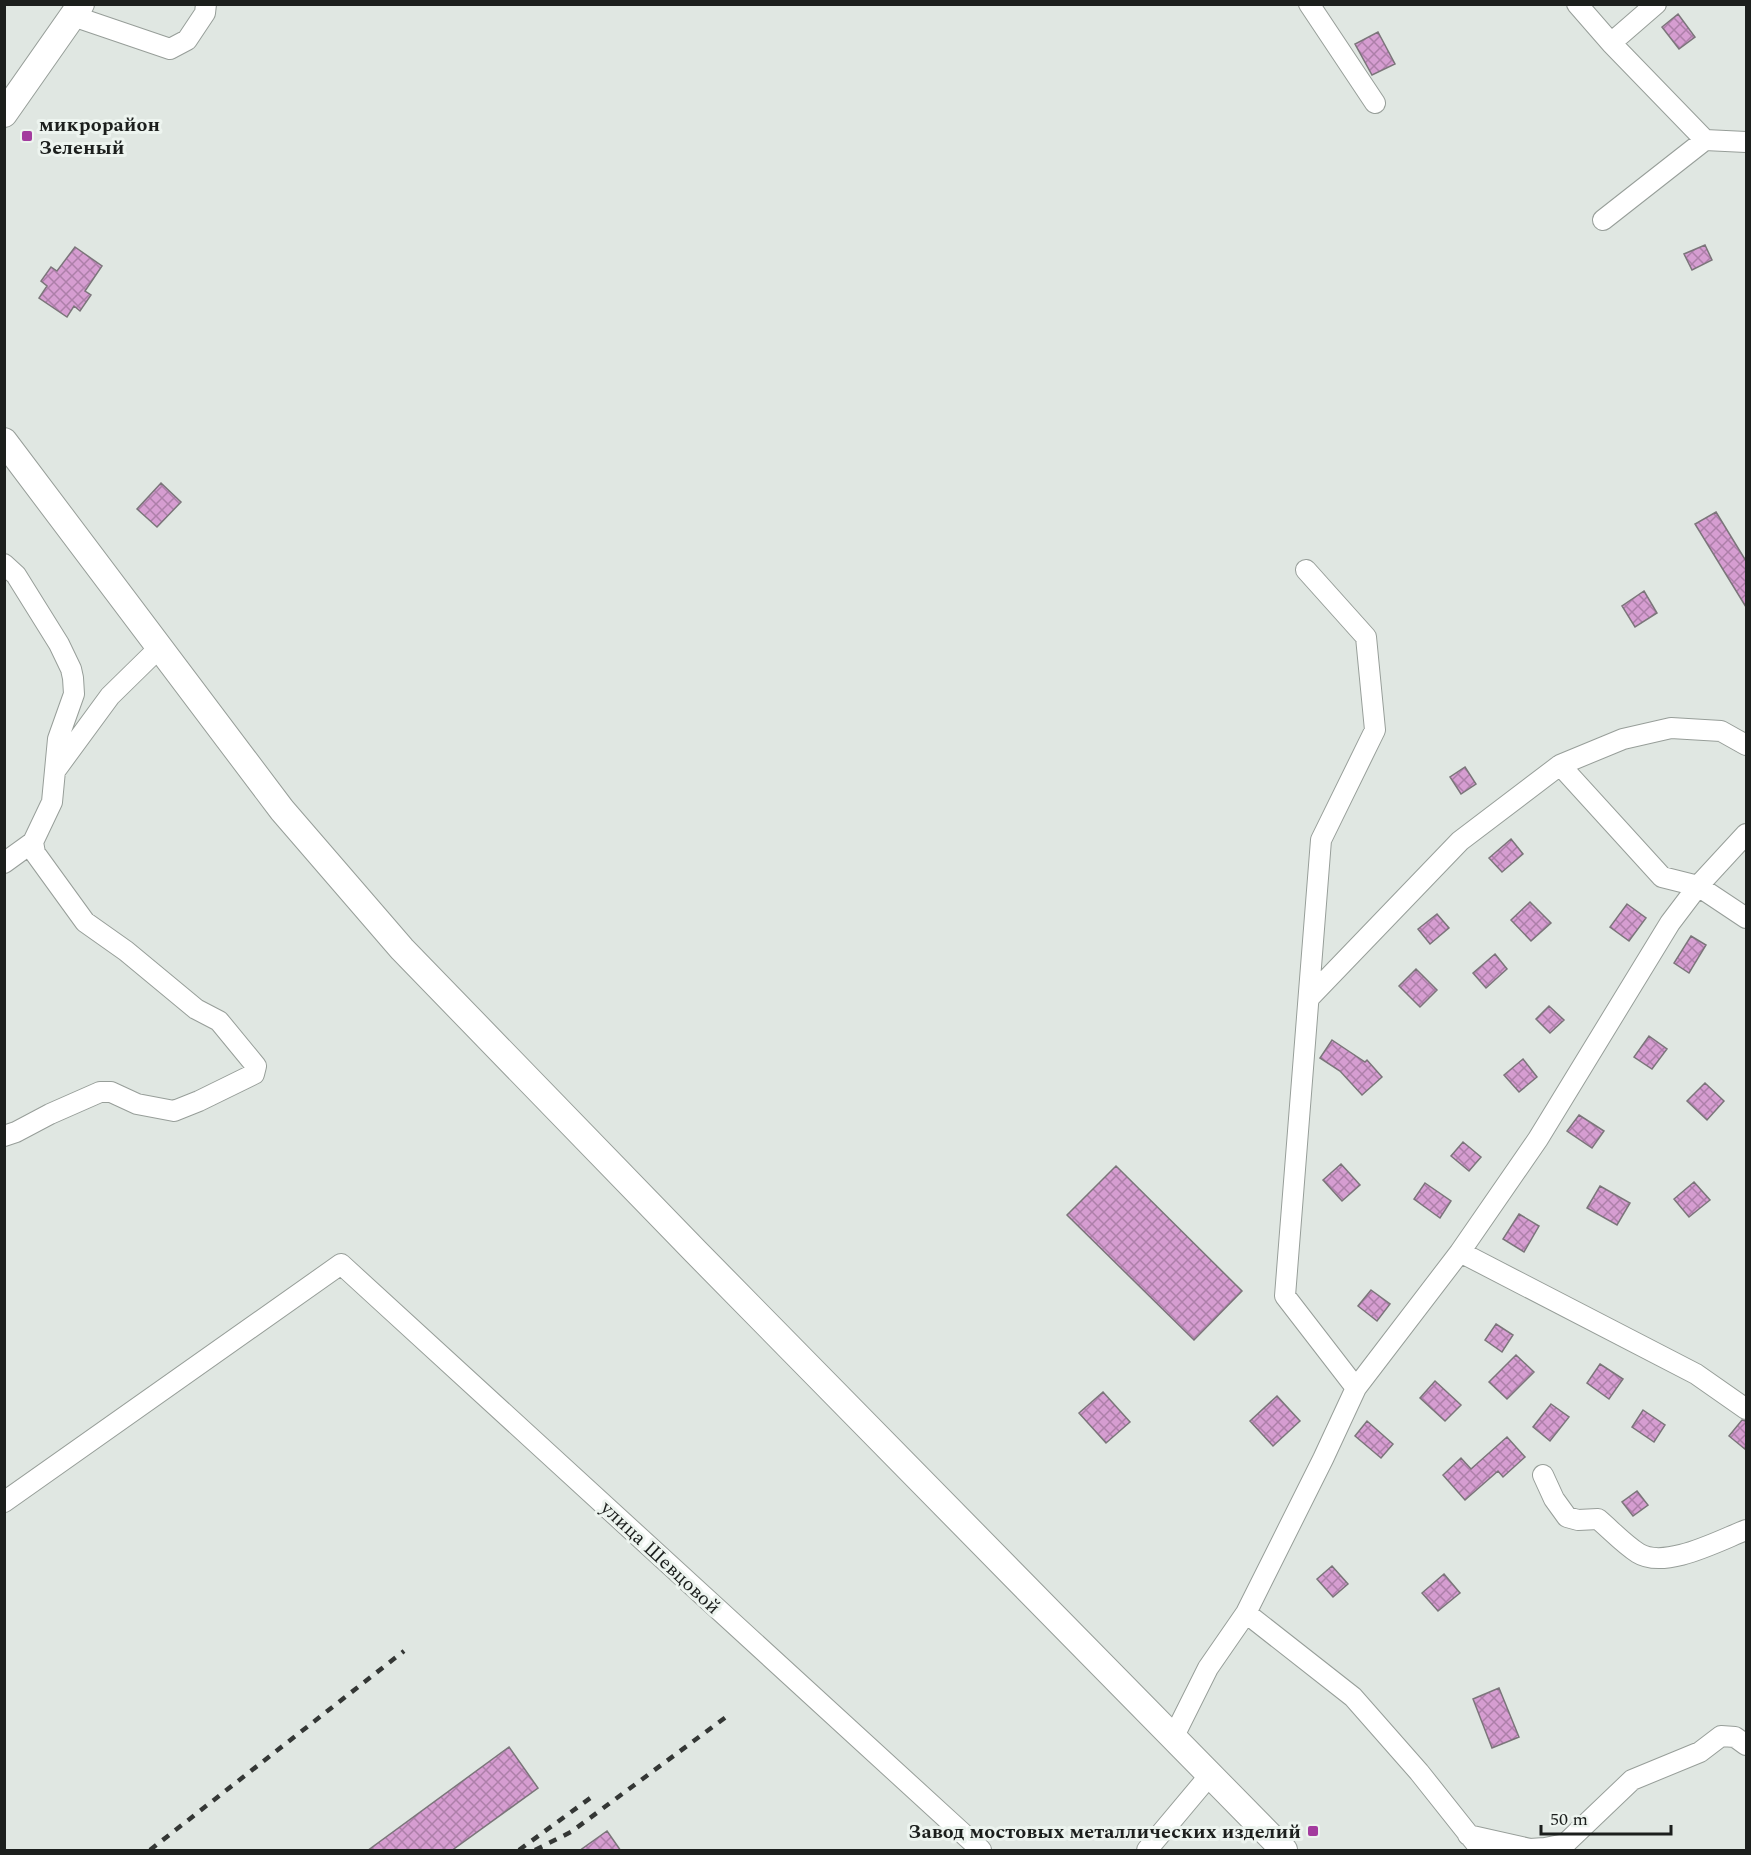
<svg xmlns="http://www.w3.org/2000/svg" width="1751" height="1855" font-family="Spectral,serif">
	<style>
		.building { fill: url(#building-cross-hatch); stroke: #7b757a; stroke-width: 1.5 }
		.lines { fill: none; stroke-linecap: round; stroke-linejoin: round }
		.minor-casing { stroke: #979e99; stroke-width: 22 }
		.major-casing { stroke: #979e99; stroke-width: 28 }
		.minor { stroke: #fff; stroke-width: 20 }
		.major { stroke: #fff; stroke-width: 26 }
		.rail { stroke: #343735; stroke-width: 4.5; stroke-dasharray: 8 8; stroke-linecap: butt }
		.poi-dot { fill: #a33b9e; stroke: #edf4ef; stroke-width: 2 }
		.labels { text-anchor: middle; stroke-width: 6; stroke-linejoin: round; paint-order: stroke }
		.poi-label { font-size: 20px; font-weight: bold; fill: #1c1f1d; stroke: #edf4ef; text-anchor: start }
		.street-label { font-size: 20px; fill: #1c1f1d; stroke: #edf4ef }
	</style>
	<defs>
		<pattern id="building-cross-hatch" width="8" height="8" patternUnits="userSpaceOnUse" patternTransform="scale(1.5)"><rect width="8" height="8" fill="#d69dd1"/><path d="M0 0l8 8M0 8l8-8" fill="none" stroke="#ad7fa9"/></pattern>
	</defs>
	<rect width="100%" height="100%" fill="#e0e7e2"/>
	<path class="building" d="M1678,14L1695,37L1679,49L1662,27Z
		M1378,32L1395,64L1372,75L1355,44Z
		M1705,245L1712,260L1692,270L1684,254Z
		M75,247L102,266L85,291L91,295L80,311L74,306L67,317L39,298L47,286L41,281L51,267L57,271Z
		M161,483L181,502L157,527L137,509Z
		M1716,512L1746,561V607L1695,524Z
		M1644,591L1657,613L1635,627L1622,606Z
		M1465,767L1476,784L1461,794L1450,777Z
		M1511,839L1523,854L1502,872L1489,858Z
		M1530,902L1551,923L1531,941L1511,920Z
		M1627,904L1646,918L1629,941L1610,927Z
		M1437,914L1449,928L1430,944L1418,929Z
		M1691,936L1706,945L1689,973L1674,963Z
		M1495,954L1507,969L1486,988L1473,973Z
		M1416,969L1437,990L1420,1007L1399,986Z
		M1549,1006L1564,1020L1550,1033L1536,1019Z
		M1649,1036L1667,1049L1652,1069L1634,1057Z
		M1332,1040L1365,1062L1367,1060L1382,1077L1362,1095L1340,1071L1320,1058Z
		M1523,1059L1537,1077L1519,1092L1504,1075Z
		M1705,1083L1724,1101L1707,1120L1687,1101Z
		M1579,1115L1604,1131L1592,1148L1567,1131Z
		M1463,1142L1481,1157L1469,1171L1451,1156Z
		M1341,1164L1360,1185L1342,1201L1323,1180Z
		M1116,1166L1242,1291L1194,1340L1067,1215Z
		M1694,1182L1710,1200L1689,1217L1674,1199Z
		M1425,1183L1451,1201L1440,1218L1414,1199Z
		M1600,1186L1630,1203L1617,1225L1587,1208Z
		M1519,1214L1539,1226L1524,1252L1503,1239Z
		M1371,1290L1390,1304L1377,1321L1358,1306Z
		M1496,1324L1513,1335L1502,1352L1485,1340Z
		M1516,1355L1534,1372L1507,1399L1489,1382Z
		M1600,1364L1623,1379L1609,1399L1587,1383Z
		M1435,1381L1461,1405L1445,1421L1420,1398Z
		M1103,1392L1130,1422L1106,1443L1079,1413Z
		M1277,1396L1300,1421L1273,1446L1250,1421Z
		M1551,1404L1569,1417L1550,1441L1533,1427Z
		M1643,1410L1665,1425L1654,1442L1632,1427Z
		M1742,1420L1746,1421V1450L1729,1436Z
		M1367,1421L1393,1444L1381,1458L1355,1436Z
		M1507,1437L1525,1457L1503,1477L1498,1471L1465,1500L1443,1475L1461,1458L1471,1469Z
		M1637,1491L1648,1505L1633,1516L1622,1502Z
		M1332,1566L1348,1584L1333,1597L1317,1579Z
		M1444,1574L1460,1593L1438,1611L1422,1593Z
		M1499,1688L1519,1737L1492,1748L1473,1699Z
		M509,1747L538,1788L451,1851H367Z
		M607,1831L621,1851H579Z"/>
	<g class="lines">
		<g class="minor-casing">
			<path id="minor" d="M1309,4L1375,103
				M1577,4L1611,43L1705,140L1746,142
				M73,16L170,49L187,40L205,13L206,4
				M1611,43L1656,4
				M1603,220L1705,140
				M4,564L16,575L59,644L71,669L73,678L74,694L58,739L52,802L33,842L35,853L85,922L126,951L196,1009L219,1021L256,1066L254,1074L199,1101L174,1111L137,1104L111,1092H100L50,1114L16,1132L4,1136
				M1560,765L1623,739L1671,728L1721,731L1746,745
				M55,771L110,696L160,647
				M4,863L33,842
				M1309,998L1460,841L1560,765L1662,877L1698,886L1746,918
				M1460,1252L1538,1139L1670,923L1698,886L1746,834
				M1356,1388L1460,1252L1696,1374L1746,1409
				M1543,1475L1554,1499L1567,1517L1578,1520L1598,1519C1611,1530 1624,1544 1638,1553C1665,1570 1720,1540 1746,1530
				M4,1502L341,1264L981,1850
				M1246,1613L1353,1697L1419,1772L1481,1850
				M1173,1738L1208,1668L1246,1613L1323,1459L1356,1388L1285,1296L1321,840L1375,730L1366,637L1306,570
				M1468,1835L1530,1849L1545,1848L1565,1844L1632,1780L1700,1752L1721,1736L1735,1737L1746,1745
				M1147,1850L1209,1776"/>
		</g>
		<g class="major-casing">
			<path id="major" d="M4,114L81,4
				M4,441L282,810L402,949L696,1252L1284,1850"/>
		</g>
		<use href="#minor" class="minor"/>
		<use href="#major" class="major"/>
		<path class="rail" d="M150,1850L404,1651
			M519,1850L593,1796
			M535,1850L571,1832L730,1714"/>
	</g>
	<g class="poi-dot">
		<rect x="21" y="130" width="12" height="12" rx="3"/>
		<rect x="1307" y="1825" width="12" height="12" rx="3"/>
	</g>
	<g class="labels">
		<g class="poi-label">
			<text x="39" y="131">микрорайон<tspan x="39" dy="23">Зеленый</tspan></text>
			<text x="1301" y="1838" text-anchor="end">Завод мостовых металлических изделий</text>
		</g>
		<g class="street-label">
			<text transform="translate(661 1557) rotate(43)" y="7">улица Шевцовой</text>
		</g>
	</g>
	<rect width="1751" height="1855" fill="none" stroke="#1c1f1d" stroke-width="12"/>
	<path d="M1541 1825v9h130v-9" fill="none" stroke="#1c1f1d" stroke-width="3"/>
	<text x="1550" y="1825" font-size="18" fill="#1c1f1d" stroke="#edf4ef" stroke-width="4.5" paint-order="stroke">50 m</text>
</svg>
